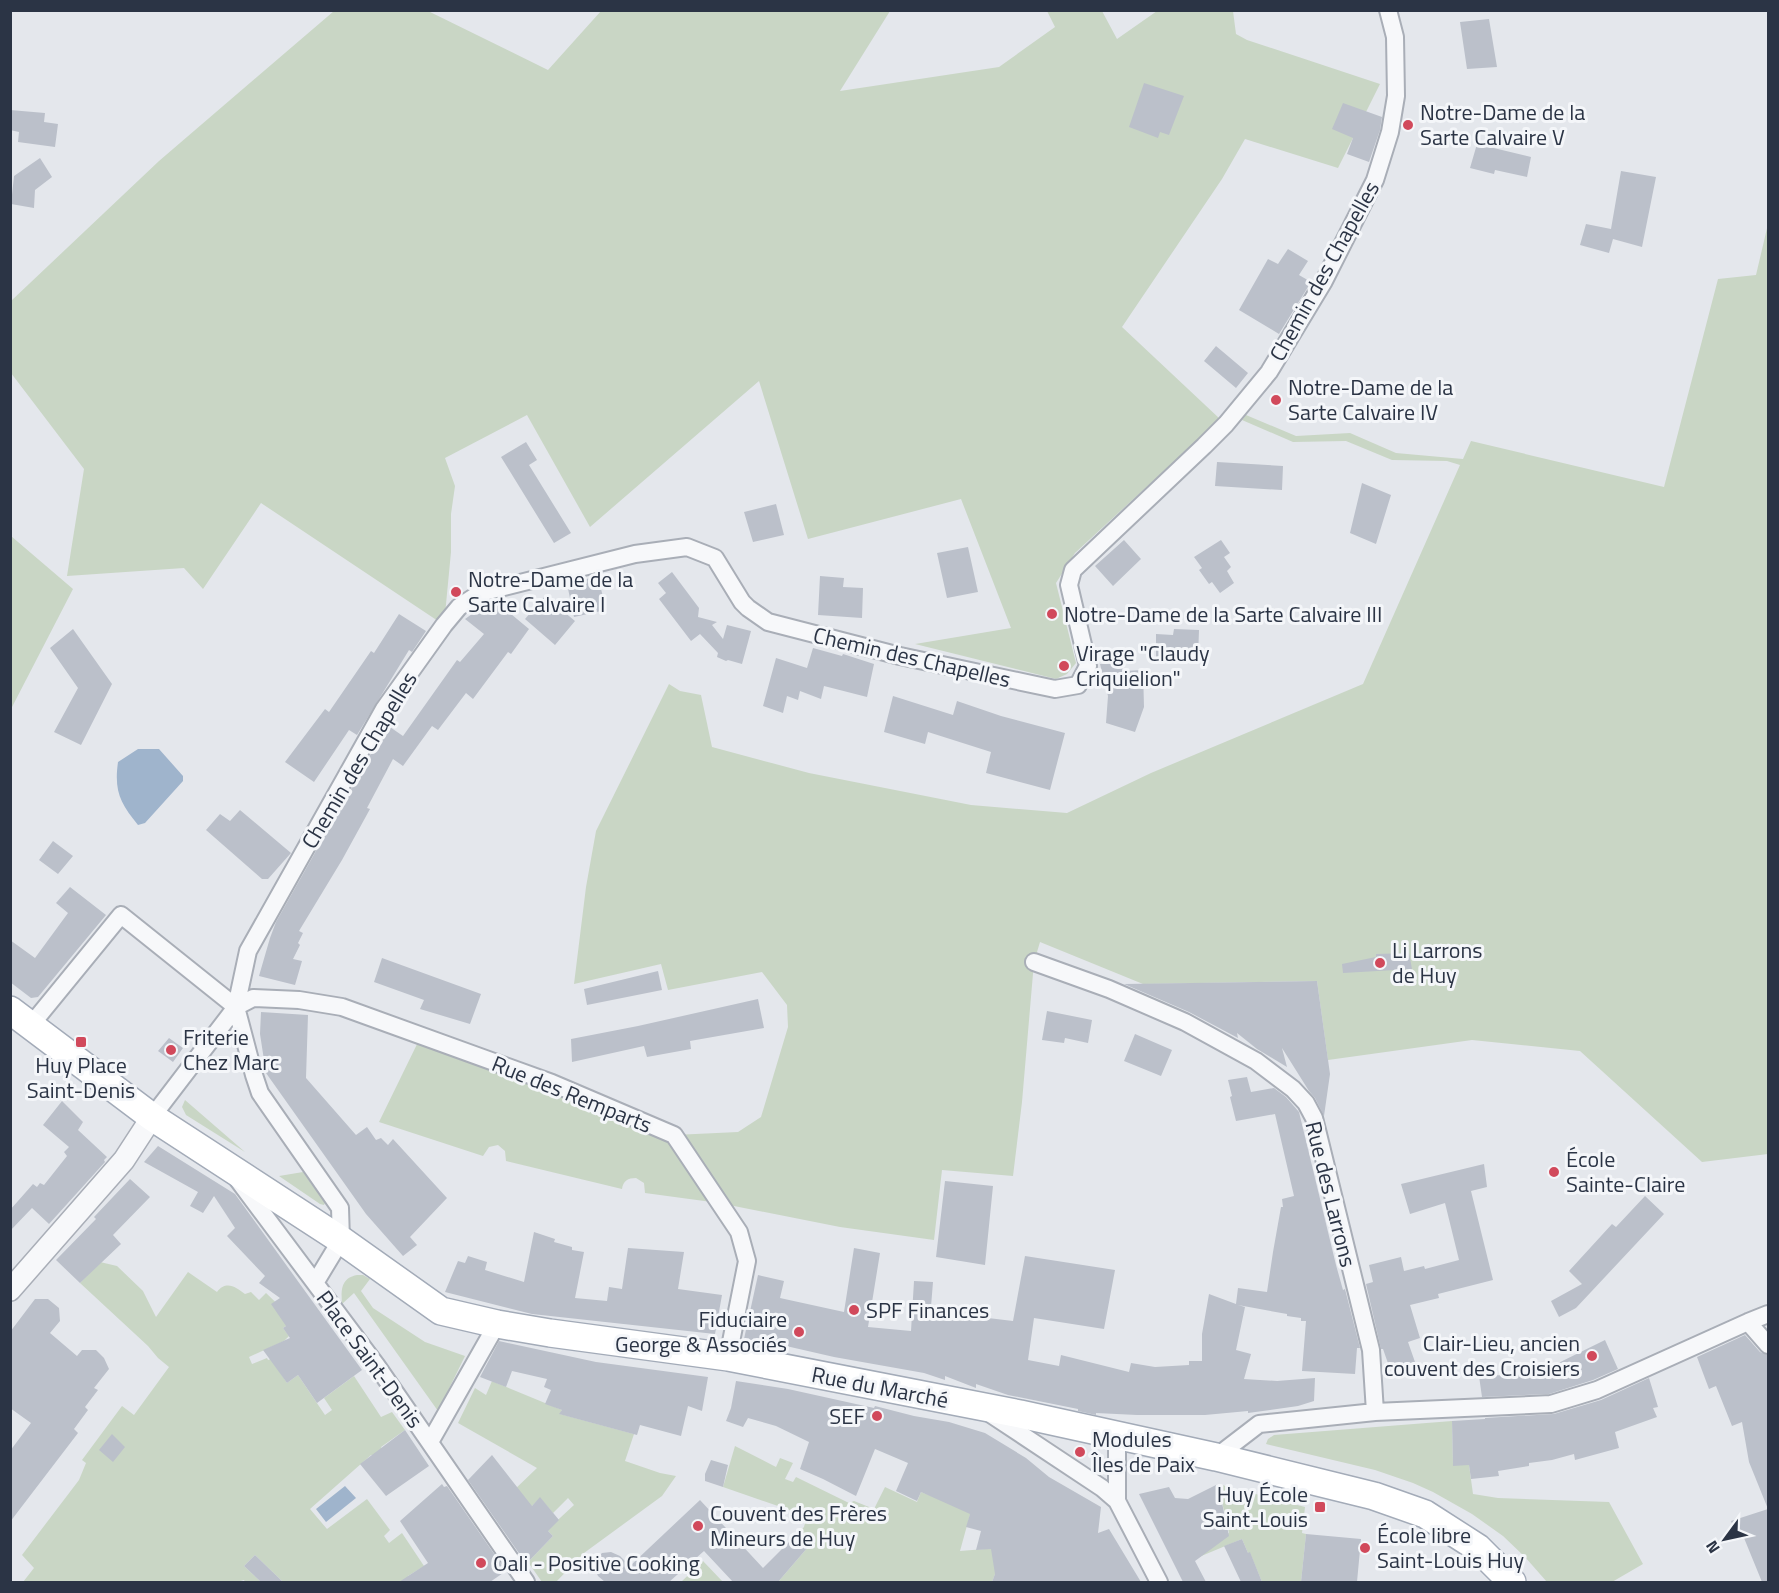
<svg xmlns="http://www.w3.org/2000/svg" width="1779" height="1593" font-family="'Titillium Web',sans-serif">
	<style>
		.green { fill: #c9d6c5 }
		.water { fill: #9fb4cc }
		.building { fill: #bbc0ca }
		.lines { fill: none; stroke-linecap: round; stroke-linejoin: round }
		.minor-casing { stroke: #a9aeb7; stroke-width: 20 }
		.tertiary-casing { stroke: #a9aeb7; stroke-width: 24 }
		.primary-casing { stroke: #a3abb8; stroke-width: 30 }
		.minor { stroke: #f7f8fa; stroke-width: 16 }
		.tertiary { stroke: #f7f8fa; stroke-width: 21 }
		.primary { stroke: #fff; stroke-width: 27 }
		.poi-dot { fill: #d1495b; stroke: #f4f6f9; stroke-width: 2 }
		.labels { text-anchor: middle; stroke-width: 6; stroke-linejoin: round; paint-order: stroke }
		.poi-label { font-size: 22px; fill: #2b3445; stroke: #f4f6f9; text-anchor: start }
		.street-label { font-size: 22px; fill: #2b3445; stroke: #f4f6f9 }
	</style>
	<rect width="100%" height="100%" fill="#e4e7ec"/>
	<path class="green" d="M334,11H428L548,70L601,11H890L840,91L999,67L1055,27L1047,11H1102L1117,39L1157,11H1233L1236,34L1247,40L1380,84L1338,168L1245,139L1222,179L1122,327L1220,419L1075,553L1056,583L1076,663L1067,674L1056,679L915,644L1011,628L961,499L808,539L759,381L590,527L527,415L445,458L455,486L451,514V552L444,625L261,503L203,589L184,568L67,576L84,469L11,373V301L159,161Z
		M1768,224V1154L1702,1162L1580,1051L1472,1040L1328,1060L1317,981L1143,984L1040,942L1034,962L1022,1102L1013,1176L942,1170L934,1240L840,1227L719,1203L645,1193L644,1183L636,1178C628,1178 623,1181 622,1189L506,1161L505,1151L498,1145L489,1147L483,1156L379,1122L421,1036L674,1135L738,1132L761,1117L788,1027L787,1005L762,972L668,990L661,964L574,984L586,887L596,831L669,684L680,691L701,695L712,747L809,773L971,805L1067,813L1151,773L1363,684L1460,465L1447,461L1392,460L1346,441L1293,442L1242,420L1246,415L1296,436L1350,433L1396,453L1463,459L1471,441L1664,487L1718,279L1756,275Z
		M11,536L73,589L11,709Z
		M185,1100L245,1152L186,1115L182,1107Z
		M303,1172L325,1203L324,1205L320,1204L279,1176Z
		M100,1262L117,1266L143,1291L156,1317L188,1272L217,1292C226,1280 236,1287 245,1294L251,1292L259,1300L266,1293L294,1320L283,1328L289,1336L284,1341L249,1357L252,1364L267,1358L268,1360L271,1359L287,1383L298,1375L325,1415L332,1410L324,1398L354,1376L381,1417L392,1412L405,1430L381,1447L386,1457L371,1455L310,1509L327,1529L367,1499L390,1530L384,1536L389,1543L402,1533L424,1566L408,1576L412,1582H283L255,1555L244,1566L261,1582H245L244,1580L237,1582H23L34,1568L22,1555L79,1480L86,1463L82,1460L122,1406L134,1415L169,1367L158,1358L148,1346L80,1283Z
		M357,1275H363L370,1279L361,1291L373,1308L425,1342L465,1356L438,1411L354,1293L342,1304C341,1290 341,1278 357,1275Z
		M492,1381L562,1410L560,1414L634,1434L625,1461L660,1473L676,1476L662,1496L584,1553L556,1582H542L528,1562L553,1536L547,1530L574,1505L568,1498L553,1513L540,1498L519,1519L512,1492L537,1468L458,1423L475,1388L486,1395Z
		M1452,1421L1453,1465H1469L1473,1494L1498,1498L1609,1502L1643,1564L1612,1582H1547L1525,1557L1503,1536L1472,1514L1433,1492L1413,1483L1375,1470L1266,1444L1268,1439L1274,1435Z
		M735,1446L776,1467L780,1458L793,1463L785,1479L793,1482L796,1477L849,1503L854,1501L874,1509L885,1487L917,1502L921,1492L971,1511L960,1551L997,1548L995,1574L992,1582H778L808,1547L796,1535L804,1527L807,1516L723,1487Z
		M1218,1484L1305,1507L1302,1533L1306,1534L1301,1582H1262L1250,1553H1248L1242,1539L1199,1557L1213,1540L1229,1533Z
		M703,1561L723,1582H681Z"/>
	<path class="water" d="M138,749H159L183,776V781L145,823L138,825C120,803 114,791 118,762Z
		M345,1486L356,1498L326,1522L316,1509Z"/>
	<path class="building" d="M1489,19L1497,67L1467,69L1460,22Z
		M1144,83L1184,96L1169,135L1160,132L1158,138L1129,127Z
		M1343,103L1382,117L1380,130L1369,162L1347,154L1353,138L1332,129Z
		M10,110L45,113L44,122L58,124L55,147L18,142L19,132L10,130Z
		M1477,144L1531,157L1527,177L1495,170L1494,174L1470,168Z
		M40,158L52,177L35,190L34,208L11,204L14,176Z
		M1621,171L1656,177L1642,247L1613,239L1609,253L1580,245L1586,224L1611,229Z
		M1288,249L1308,261L1299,275L1311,282L1279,334L1239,310L1268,259L1278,264Z
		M1216,346L1248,373L1236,388L1204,361Z
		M526,442L537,460L529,465L571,533L554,543L501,457Z
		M1217,462L1283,466L1282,490L1215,486Z
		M1362,483L1391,495L1376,544L1350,533Z
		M776,504L784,535L753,542L744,512Z
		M1124,540L1141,559L1113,586L1095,566Z
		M1221,540L1230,553L1224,557L1231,567L1227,571L1234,583L1220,593L1212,582L1209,584L1199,570L1202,568L1194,557Z
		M968,547L978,592L947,598L937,553Z
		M672,572L699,608L698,617L717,622L712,625L723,639L727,625L751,631L742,664L728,660L726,661L717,657L718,653L700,634L691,641L659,599L666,593L658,583Z
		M598,576L606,610L574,617L567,584Z
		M820,576L844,578L843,587L863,588L862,618L818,615Z
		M545,596L575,621L555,645L525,619Z
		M494,600L529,629L511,654L508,652L473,699L466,693L438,730L432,726L403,766L393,759L367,808L370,809L342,860L299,931L303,933L298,943L300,945L293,959L302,961L295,985L259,976L270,938L276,922L387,725L403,736L457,660L460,662L484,634L465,619L489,602Z
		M399,614L426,631L412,652L409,650L357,735L349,730L314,782L285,762L325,709L329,712L371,651L374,653Z
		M73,629L112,684L81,745L54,732L78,688L50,648Z
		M1174,629L1199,630L1198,658L1181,659V661L1156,660V634L1173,635Z
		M813,648L842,656L843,654L874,664L867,697L824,686L821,699L800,691L798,700L787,696L783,713L763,706L776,658L807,668Z
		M1100,664H1121L1123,671L1143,670L1144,707L1135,732L1106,723L1108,696Z
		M893,696L953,715L957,701L1001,716L1065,733L1050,790L986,773L991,752L928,732L925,744L884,732Z
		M240,810L291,853L268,879H262L206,830L220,814L230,821Z
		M53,841L73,856L58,874L39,860Z
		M70,887L106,915L38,997L31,998L10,982V940L35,958L68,913L56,903Z
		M1409,953L1412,969L1343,973L1342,964L1376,957V954Z
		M382,958L481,994L470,1024L420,1009L424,1000L374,982Z
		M658,971L662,990L587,1005L584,989Z
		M1317,981L1330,1074L1324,1116L1315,1098L1309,1091L1282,1048L1287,1067L1257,1049L1237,1033L1238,1038L1189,1012L1124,984Z
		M758,999L764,1028L690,1041L691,1049L647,1057L644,1046L572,1062L571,1039L638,1026Z
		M1047,1011L1092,1020L1088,1043L1065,1038L1064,1043L1042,1040Z
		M261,1012L308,1015L306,1078L356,1135L367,1127L376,1140L381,1138L388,1145L393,1139L447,1198L410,1237L417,1245L403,1256L366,1214L266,1073L260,1034Z
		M1135,1034L1172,1050L1161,1076L1124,1061Z
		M169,1038L183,1048L173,1062L158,1051Z
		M1247,1077L1251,1092L1274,1088L1286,1097L1299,1112L1336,1265L1343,1290L1345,1289L1360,1348H1357L1355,1374L1302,1371L1306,1321H1301V1318L1287,1316V1314L1238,1305L1245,1307L1236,1350L1251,1354L1244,1379L1277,1381L1315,1378L1314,1401L1298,1406L1248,1413V1411L1205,1415H1137L1096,1413V1415L1078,1411V1409L1008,1395L976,1384V1388L945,1376V1380L924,1373L834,1357L773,1343V1344L744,1339L758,1275L784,1281L780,1298L844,1312L854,1248L880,1253L868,1327L911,1331L914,1281L933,1282L930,1319L963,1321V1315L1013,1321L1025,1256L1115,1270L1104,1329L1034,1318L1028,1360L1059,1366L1061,1355L1129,1372L1131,1363L1155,1367L1189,1365V1361H1202V1334L1209,1294L1236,1304L1238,1288L1267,1292L1273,1252L1281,1207H1283L1282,1199L1294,1196L1275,1114L1236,1121L1230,1097L1232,1096L1228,1080Z
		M62,1101L83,1122L78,1130L107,1157L104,1160L105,1162L49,1224L32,1208L10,1231V1210L33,1184L37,1187L40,1183L44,1185L67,1156L64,1152L69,1147L43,1125Z
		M158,1146L235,1194L362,1370L317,1403L298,1375L287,1383L263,1350L290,1338L283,1328L286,1326L271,1304L280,1298L259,1283L265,1276L227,1236L235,1228L214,1196L203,1213L190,1206L198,1192L144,1162Z
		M1484,1164L1487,1187L1471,1191L1493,1280L1438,1294L1439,1298L1410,1305L1420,1338L1408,1342L1415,1362L1390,1369L1383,1349H1381L1366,1284L1373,1282L1369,1265L1401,1257L1404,1271L1424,1266L1425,1269L1459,1260L1445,1203L1410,1214L1401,1184Z
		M130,1179L150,1197L113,1235L121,1244L80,1283L56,1260L96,1219L94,1217Z
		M945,1181L993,1186L985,1265L936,1257Z
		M1645,1196L1664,1214L1576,1308L1559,1317L1551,1301L1582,1284L1569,1271L1612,1224L1616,1227Z
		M534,1232L555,1239L554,1242L572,1247V1250L584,1252L575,1298L607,1301L609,1287L622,1289L628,1248L684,1252L678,1289L722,1295L715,1334L532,1314L445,1292L458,1261L465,1263L468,1256L487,1262L485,1270L524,1282Z
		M35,1299H48L59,1308L60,1321L50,1333L77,1356L82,1350H96L104,1358L109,1369L94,1388L98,1390L85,1407L88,1410L74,1429L78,1433L10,1522V1451L31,1423L10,1408V1332Z
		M1745,1335L1760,1352L1768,1355V1582H1762L1744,1538L1738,1540L1731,1521L1768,1509L1749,1462L1742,1422L1732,1426L1716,1386L1709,1389L1697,1357Z
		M1605,1340L1618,1369L1593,1380L1549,1394L1482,1397L1479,1376L1536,1374Z
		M499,1341L596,1362L708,1377L702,1411L688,1406L681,1436L640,1425L637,1435L559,1414L562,1410L545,1404L551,1390L544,1387L547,1379L512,1371L506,1387L480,1377Z
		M1649,1378L1658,1407L1653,1408L1657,1417L1615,1432L1619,1448L1575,1460L1574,1454L1552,1460L1529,1463V1466L1498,1471L1499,1476L1471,1479L1469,1465L1453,1466L1452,1421L1485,1419V1418L1554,1414L1601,1400Z
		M736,1381L788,1389L874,1408L875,1406L914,1416L949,1422L985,1433L1026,1458L1049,1477L1101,1507L1098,1533L1109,1529L1141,1582H992L995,1574L991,1549L976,1550L981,1531L966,1527L970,1514L921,1492L917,1501L896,1491L908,1463L875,1449L856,1496L823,1479L800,1469L809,1442L776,1426L748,1418L743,1427L726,1421L731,1408Z
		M405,1430L429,1466L386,1496L360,1464Z
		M112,1434L125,1447L113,1462L99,1450Z
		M492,1455L532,1506L540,1497L559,1520L548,1531L553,1536L528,1562L525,1558L523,1559L468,1480Z
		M711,1460L728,1465L723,1487L705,1481V1474Z
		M442,1484L444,1487L447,1486L506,1571L490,1582H399L428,1563L400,1521Z
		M1218,1484L1229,1536L1195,1561L1206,1582H1183L1139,1494L1169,1487L1175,1498L1188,1499Z
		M700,1500L763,1568L796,1535L808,1547L778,1582H733L704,1551L669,1582H605L598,1576L594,1567L596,1559L602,1553L611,1552L620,1556L630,1566Z
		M1306,1534L1361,1539L1357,1582H1301Z
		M1242,1539L1248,1553L1250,1552L1262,1582H1241L1224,1546Z
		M255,1555L283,1582H261L244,1566Z"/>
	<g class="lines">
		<g class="minor-casing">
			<path id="minor" d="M1034,962L1109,989L1185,1022L1256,1061L1293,1089L1306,1103L1314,1118L1318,1134L1371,1350L1375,1412
				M236,1007L248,951L384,709L444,625L459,607L480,593L635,554L687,547L715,558L742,602L748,608L768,622L900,656L1055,689L1078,685L1088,666L1069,585L1073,570L1204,446L1226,424L1269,372L1324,281L1375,180L1390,132L1396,96L1395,37L1388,10
				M31,1025L121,915L236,1007L254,1075L260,1093L340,1208L341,1240L315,1283L377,1366L526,1582
				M152,1117L236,1007L253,998L299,1000L342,1007L552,1083L674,1135L739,1232L747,1261L728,1357
				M238,1180L315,1283
				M1748,1322L1768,1345
				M992,1415L1102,1488L1117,1501
				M1117,1436V1501L1159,1582
				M430,1442L497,1324
				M1216,1457L1259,1424L1375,1412L1551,1404L1597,1390L1748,1322L1768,1314"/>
		</g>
		<g class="tertiary-casing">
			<path id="tertiary" d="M10,1290L124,1160L152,1117"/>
		</g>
		<g class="primary-casing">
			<path id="primary" d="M10,1010L152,1117L341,1240L441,1311L497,1324L550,1333L728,1357L1020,1414L1216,1457L1374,1496L1425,1514L1478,1548L1512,1582"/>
		</g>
		<use href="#minor" class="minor"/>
		<use href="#tertiary" class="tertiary"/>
		<use href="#primary" class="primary"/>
	</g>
	<g class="poi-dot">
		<circle cx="1408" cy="125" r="6"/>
		<circle cx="1276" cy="400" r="6"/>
		<circle cx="456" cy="592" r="6"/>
		<circle cx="1052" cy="614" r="6"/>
		<circle cx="1064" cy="666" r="6"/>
		<circle cx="1380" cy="963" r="6"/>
		<rect x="75" y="1036" width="12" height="12" rx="3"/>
		<circle cx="171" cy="1050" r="6"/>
		<circle cx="1554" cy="1172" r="6"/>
		<circle cx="854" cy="1310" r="6"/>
		<circle cx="799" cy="1332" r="6"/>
		<circle cx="1592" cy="1356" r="6"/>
		<circle cx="877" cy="1416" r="6"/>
		<circle cx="1080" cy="1452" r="6"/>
		<rect x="1314" y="1501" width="12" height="12" rx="3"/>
		<circle cx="698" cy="1526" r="6"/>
		<circle cx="1365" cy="1548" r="6"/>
		<circle cx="481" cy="1563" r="6"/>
	</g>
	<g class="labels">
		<g class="poi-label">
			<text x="1420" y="120">Notre-Dame de la<tspan x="1420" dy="25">Sarte Calvaire V</tspan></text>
			<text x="1288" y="395">Notre-Dame de la<tspan x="1288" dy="25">Sarte Calvaire IV</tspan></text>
			<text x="468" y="587">Notre-Dame de la<tspan x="468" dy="25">Sarte Calvaire I</tspan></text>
			<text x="1064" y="622">Notre-Dame de la Sarte Calvaire III</text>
			<text x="1076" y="661">Virage "Claudy<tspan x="1076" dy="25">Criquielion"</tspan></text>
			<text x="1392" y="958">Li Larrons<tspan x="1392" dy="25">de Huy</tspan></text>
			<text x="183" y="1045">Friterie<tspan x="183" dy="25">Chez Marc</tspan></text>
			<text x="81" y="1073" text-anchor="middle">Huy Place<tspan x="81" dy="25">Saint-Denis</tspan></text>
			<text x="1566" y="1167">École<tspan x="1566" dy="25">Sainte-Claire</tspan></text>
			<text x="866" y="1318">SPF Finances</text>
			<text x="787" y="1327" text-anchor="end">Fiduciaire<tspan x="787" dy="25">George &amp; Associés</tspan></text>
			<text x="1580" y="1351" text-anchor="end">Clair-Lieu, ancien<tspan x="1580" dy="25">couvent des Croisiers</tspan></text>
			<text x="865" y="1424" text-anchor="end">SEF</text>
			<text x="1092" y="1447">Modules<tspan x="1092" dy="25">Îles de Paix</tspan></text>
			<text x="1308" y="1502" text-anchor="end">Huy École<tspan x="1308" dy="25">Saint-Louis</tspan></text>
			<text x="710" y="1521">Couvent des Frères<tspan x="710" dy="25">Mineurs de Huy</tspan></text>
			<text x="1377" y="1543">École libre<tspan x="1377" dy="25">Saint-Louis Huy</tspan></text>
			<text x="493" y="1571">Oali - Positive Cooking</text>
		</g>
		<g class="street-label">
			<text transform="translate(1324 271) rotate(-61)" y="8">Chemin des Chapelles</text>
			<text transform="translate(912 657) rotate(13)" y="8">Chemin des Chapelles</text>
			<text transform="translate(359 760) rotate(-59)" y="8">Chemin des Chapelles</text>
			<text transform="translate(572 1094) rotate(22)" y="8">Rue des Remparts</text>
			<text transform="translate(1331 1194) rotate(76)" y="8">Rue des Larrons</text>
			<text transform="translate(370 1359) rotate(54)" y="8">Place Saint-Denis</text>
			<text transform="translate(880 1387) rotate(11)" y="8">Rue du Marché</text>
		</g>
	</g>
	<rect width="1779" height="1593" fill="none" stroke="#2b3445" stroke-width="24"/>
	<g transform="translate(1725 1539) rotate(237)" stroke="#f4f6f9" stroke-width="4.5" paint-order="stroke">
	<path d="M0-4.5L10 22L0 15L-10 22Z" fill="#2b3445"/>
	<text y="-9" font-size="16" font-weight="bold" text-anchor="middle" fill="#2b3445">N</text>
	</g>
</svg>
